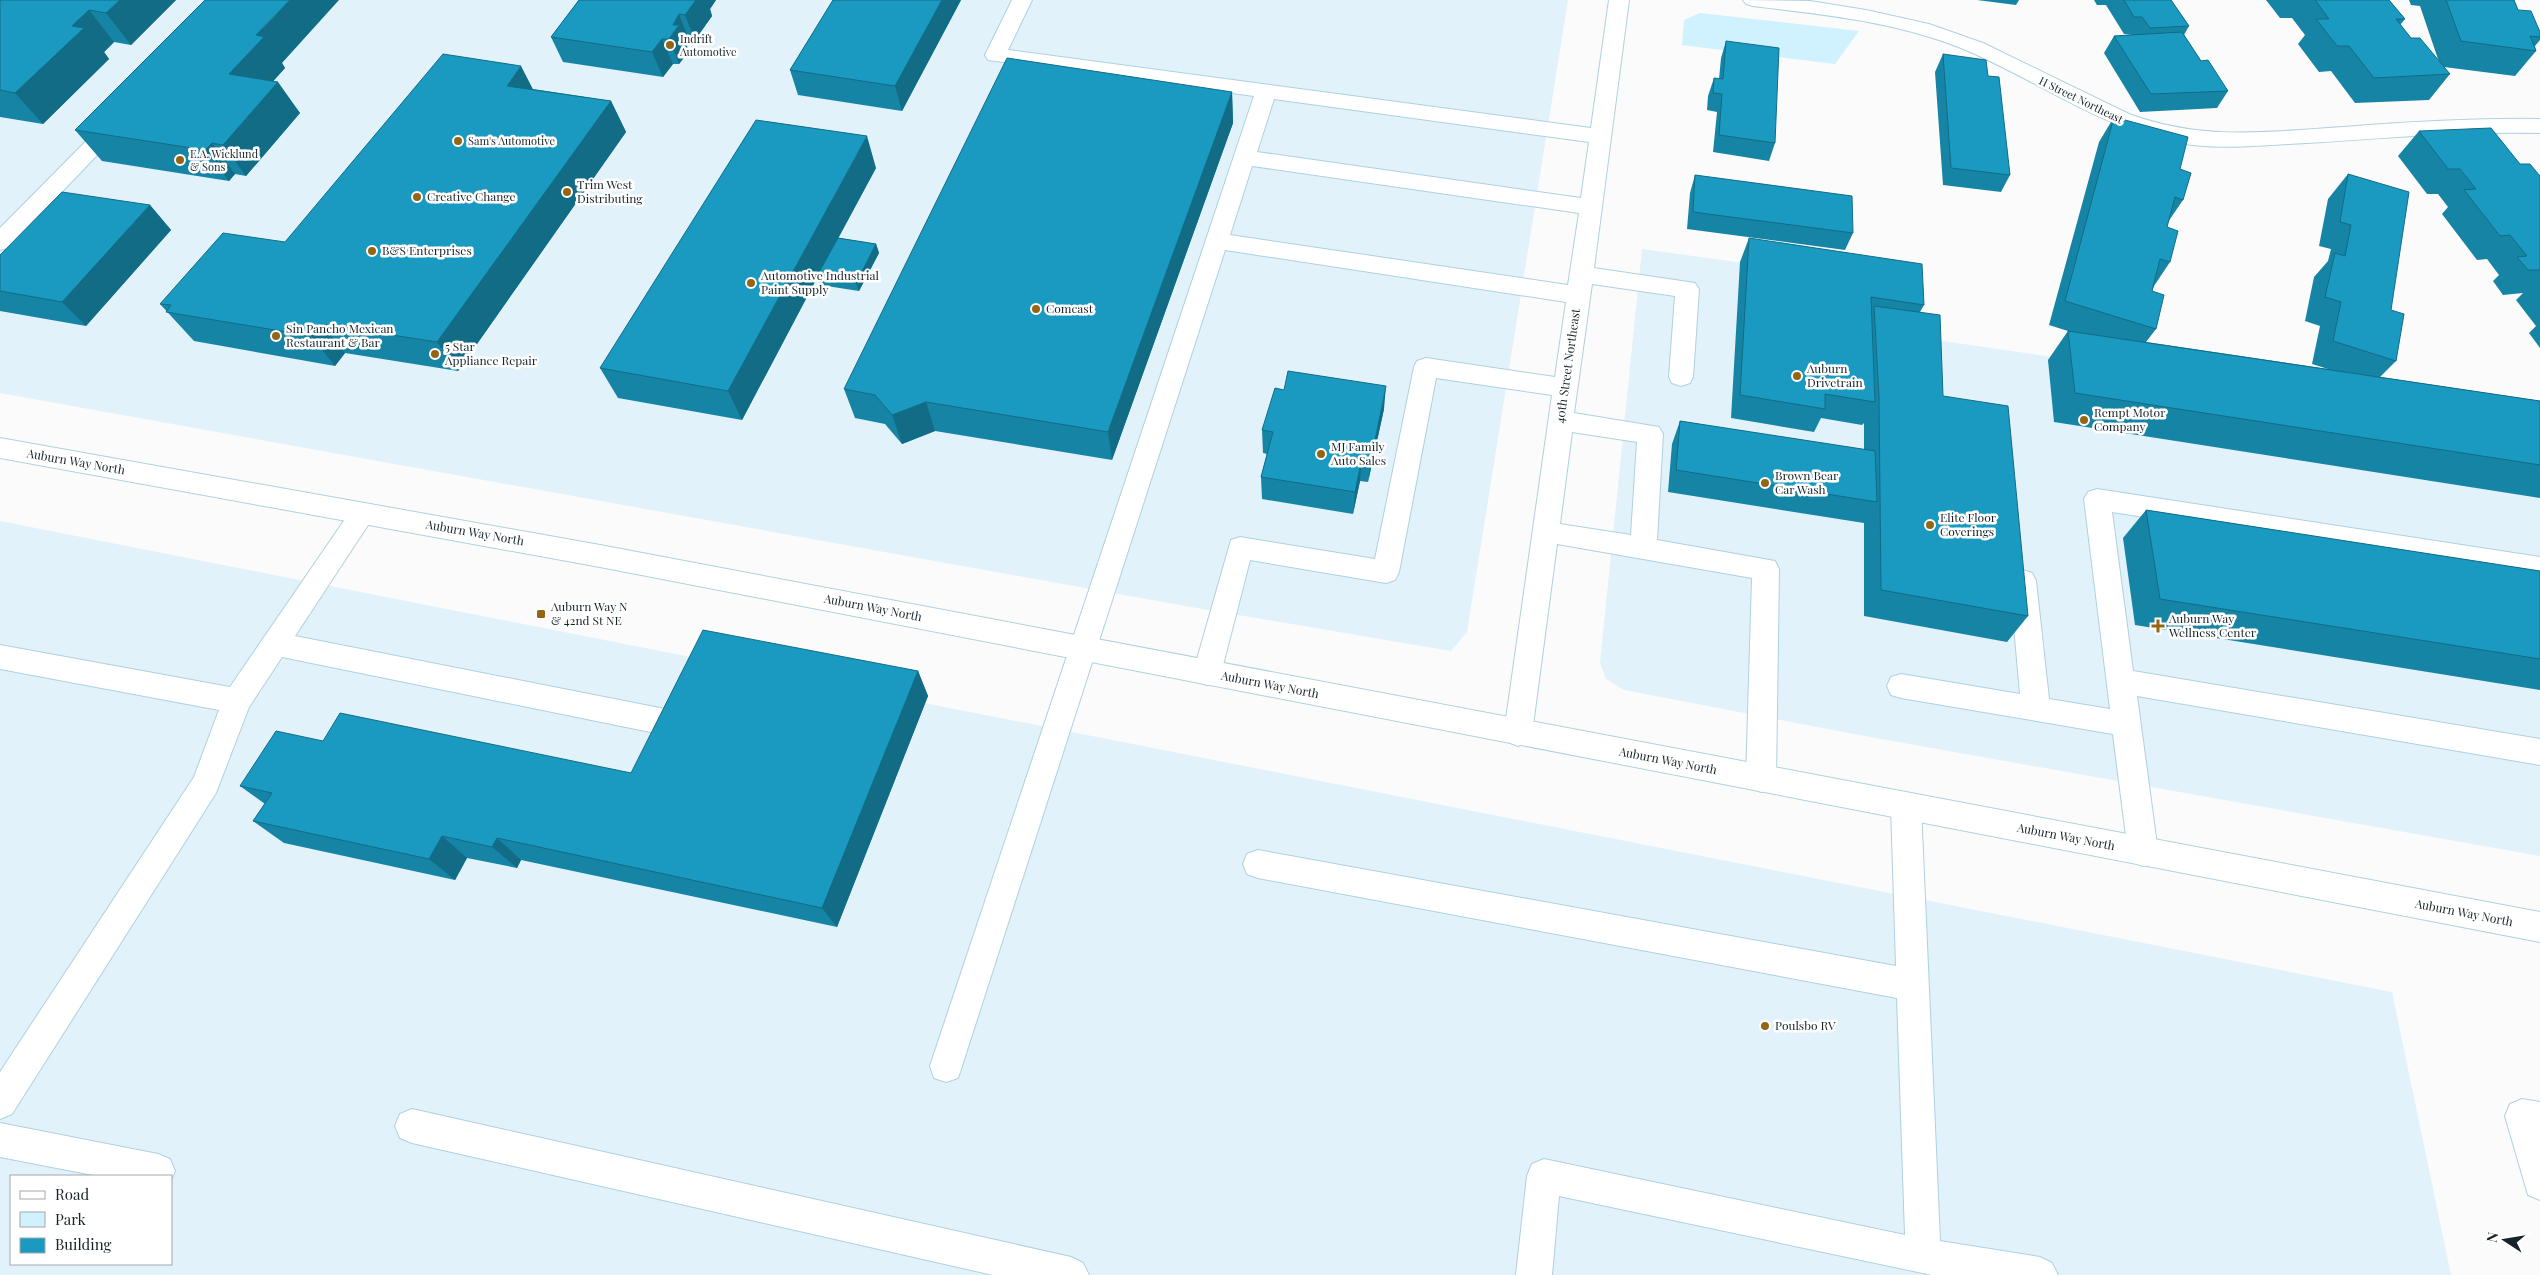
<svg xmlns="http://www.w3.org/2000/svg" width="2540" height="1275" font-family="'Playfair Display',serif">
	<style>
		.built { fill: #e1f2fa; fill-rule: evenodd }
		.green { fill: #d0f1fe }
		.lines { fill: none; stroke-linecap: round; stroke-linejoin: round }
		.minor-casing { stroke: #aed1df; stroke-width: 2 }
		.major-casing { stroke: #aed1df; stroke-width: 2 }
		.minor { fill: #fff; fill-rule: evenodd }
		.major { fill: #fff; fill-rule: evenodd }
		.wall { fill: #1684a5 }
		.shaded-wall { fill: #126c86 }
		.building { fill: #1a9ac0; stroke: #126c86 }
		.poi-dot { fill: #946513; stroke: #fff; stroke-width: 2 }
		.labels { text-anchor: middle; stroke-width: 5; stroke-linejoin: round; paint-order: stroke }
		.far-poi-label { font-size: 11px; fill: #162329; stroke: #fff; text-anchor: start }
		.far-street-label { font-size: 11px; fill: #162329; stroke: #fff }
		.poi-label { font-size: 12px; fill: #162329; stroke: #fff; text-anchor: start }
		.street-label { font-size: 12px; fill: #162329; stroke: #fff }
	</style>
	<rect width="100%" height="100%" fill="#fbfbfb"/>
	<path class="built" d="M0,0H1568L1467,632L1451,651L1191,607L0,393Z
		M1642,249L1919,287L1922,338L2540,428V856L1870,737L1624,690L1606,679L1600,663Z
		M0,521L2392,992L2451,1275H0ZM11,1176H171V1264H11Z"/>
	<path class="green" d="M1700,13L1859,31L1835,64L1682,45L1684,20Z"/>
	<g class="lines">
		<g class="minor-casing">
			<path id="minor" d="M1012,0H1032L1008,50L1591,128L1609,0H1629L1594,268L1695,283L1699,289L1693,377L1690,383L1681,386L1672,383L1669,377L1675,296L1592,284L1574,413L1659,427L1663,434L1657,540L1775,561L1779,569L1776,779L1771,788L1761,792L1751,788L1746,779L1752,578L1557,544L1532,733L1528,742L1518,746L1508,742L1504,733L1552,395L1436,378L1399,572L1395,580L1386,583L1250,560L1221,673L1217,682L1207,685L1197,682L1193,673L1231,540L1240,537L1375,559L1414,367L1417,361L1426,358L1555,377L1566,302L1225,250L962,1066L958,1078L946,1082L934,1078L930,1066L1254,96L988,60L985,55ZM1274,99L1589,142L1581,198L1257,152ZM1252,166L1579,213L1568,285L1230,235ZM1572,432L1637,442L1631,535L1560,524Z
				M1743,0L1810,1L1866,10L1929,24L1983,43L2129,114C2203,141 2266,132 2343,127C2408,122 2474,118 2540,119V133C2462,131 2385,138 2307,143C2263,145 2217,151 2173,142C2098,126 2038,81 1968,51C1900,22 1826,15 1753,6L1746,4Z
				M118,114L125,116L129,121L125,126L8,248L0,250V228L111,116Z
				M2097,489L2540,557V579L2112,512L2133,671L2540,739V765L2137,696L2158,852L2154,862L2143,866L2132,862L2128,852L2113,734L1901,698L1891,695L1887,686L1891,677L1901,674L2020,694L2010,581L2014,573L2023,570L2032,573L2036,581L2049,699L2110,709L2084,499L2088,492Z
				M363,503L372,506L376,513L295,636L665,709L675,713L679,722L675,731L665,735L282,657L249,707L216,793L12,1114L0,1119V1072L194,777L219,710L0,669V645L230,687L354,506Z
				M1906,793L1916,796L1921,806L1940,1241L2040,1257L2052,1263L2058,1275H1932L1559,1196L1552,1275H1516L1527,1176L1532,1164L1544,1159L1905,1235L1897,998L1258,878L1247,874L1243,864L1247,854L1258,850L1896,966L1891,806L1896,796Z
				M2522,1099L2540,1102V1200L2528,1195L2505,1116L2510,1104Z
				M412,1109L1071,1257L1083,1263L1089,1275H993L412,1143L400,1138L395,1126L400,1114Z
				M0,1123L158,1154L170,1159L175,1171L171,1180V1176H98L0,1157Z"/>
		</g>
		<g class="major-casing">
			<path id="major" d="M0,438L600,545L2540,912V942L600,567L0,458Z"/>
		</g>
		<use href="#minor" class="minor"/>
		<use href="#major" class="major"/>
	</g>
	<path class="wall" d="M0,0H176L131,45L114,42L104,52L109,59L43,124L0,117Z
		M579,0H716L710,9L712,16L695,40H689L686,44L689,51L679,64H673L663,77L563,62L551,37Z
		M833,0H961L902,111L798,95L790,70Z
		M1977,0H2019L2016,5Z
		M2094,0H2171L2189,26L2184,35L2201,61L2228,91L2217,108L2140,112L2104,53L2114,36L2132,35L2124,34L2106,5H2097Z
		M2266,0H2389L2405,19L2400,25L2411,38L2439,62L2420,6L2411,5L2409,0H2514L2518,10L2540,32V40L2535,46L2536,51L2515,76L2444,67L2450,74L2429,100L2355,103L2331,71L2319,72L2298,44L2305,35L2292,18H2280Z
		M1726,41L1775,143L1769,161L1713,152L1717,112L1707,110L1708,96L1714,78L1719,79L1721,58Z
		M1943,54L1988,76L2010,175L2001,192L1943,185L1935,72Z
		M282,63L285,68L273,81L300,113L246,176L235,174L229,181L102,161L75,130Z
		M533,89L611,101L626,132L458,371L345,353L335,366L194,341L160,304L285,242Z
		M1232,92L1233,123L1112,460L935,431L902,444L885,424L855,418L844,389Z
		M2114,117L2180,169L2183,200L2168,222L2167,227L2170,262L2154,286L2152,291L2156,329L2146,342L2328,369L2312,364L2320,326L2305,321L2314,277L2328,261L2331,249L2319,246L2328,199L2348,174L2391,310L2396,361L2380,377L2540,401V498L2054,422L2048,360L2068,331L2049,325L2099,142Z
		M2419,131L2520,164L2540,176V348L2529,333L2536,326L2516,300L2523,293L2503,295L2493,281L2499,275L2487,259L2477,260L2442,214L2448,207L2438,194H2427L2398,156Z
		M876,168L838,238L876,244L879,253L859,291L820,285L817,278L742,420L618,398L600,368Z
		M1695,175L1853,233L1845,250L1687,229L1690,193Z
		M150,205L171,230L86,326L0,311V255Z
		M1749,238L1924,305L1920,312L1943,396L2028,616L2007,642L1864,616V523L1668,492L1672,444L1680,421L1864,450V423L1862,425L1821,418L1814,432L1731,418L1740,262Z
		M1384,409L1368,482L1360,481L1353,514L1262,499L1261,477L1267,454L1263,453L1262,430Z
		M2146,510L2540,571V690L2135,625L2123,538Z
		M918,671L928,696L837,927L521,860L517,868L467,858L455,880L284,843L253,821L265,804L240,786L323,741L631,773Z"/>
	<path class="shaded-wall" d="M120,0H176L131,45L106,13Z
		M290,0H339L282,63L285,68L251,106L229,74L256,35Z
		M696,0H716L710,9L712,16L695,40L685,15Z
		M942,0H961L902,111L895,86Z
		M89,10L114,42L104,52L109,59L43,124L15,93L72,26Z
		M679,14L689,40L686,44L689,51L679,64L669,39L673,25Z
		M662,39L673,64L663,77L652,52Z
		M521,66L537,97L507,86Z
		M278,82L300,113L246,176L223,145Z
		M1232,92L1233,123L1112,460L1108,432Z
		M611,101L626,132L458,371L437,342Z
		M867,136L876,168L818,276H817V278L742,420L728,391Z
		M212,143L235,174L229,181L205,150Z
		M150,205L171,230L86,326L62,302Z
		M876,244L879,253L859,291L856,283Z
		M321,324L345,353L335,366L311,336Z
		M1386,386L1384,409L1368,482L1371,460Z
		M926,402L935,431L902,444L892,415Z
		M1362,458L1360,481L1353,514L1355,492Z
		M918,671L928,696L837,927L822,908Z
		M442,836L467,858L455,880L429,859Z
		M497,838L521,860L517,868L492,847Z"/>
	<path class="building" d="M0,0H120L106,13L89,10L72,26L84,28L15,93L0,90Z
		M205,0H290L256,35L264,37L229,74L278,82L223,145L212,143L205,150L75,130Z
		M579,0H696L685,15L679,14L673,25H679L669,39H662L652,52L551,37Z
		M833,0H942L895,86L790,70Z
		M2124,0H2171L2189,26L2150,28L2142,17H2134Z
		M2315,0H2389L2405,19H2396L2411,38H2420L2450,74L2374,78L2349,46H2337L2316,19H2329Z
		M2446,0H2514L2518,10L2531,11L2540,32V37L2530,36L2536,51L2461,41Z
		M2182,32L2201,61L2208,60L2228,91L2151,94L2114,36Z
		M1726,41L1779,48L1775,143L1719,135L1722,94L1713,93L1714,78L1723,79Z
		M443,54L521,66L507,86L611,101L437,342L321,324L311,336L166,312L171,305L160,304L223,233L285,242Z
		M1943,54L1986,60L1988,76L1999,77L2010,175L1951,168Z
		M1007,58L1232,92L1108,432L926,402L892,415L875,395L844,389Z
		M2114,117L2188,137L2180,169L2191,173L2183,200L2175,197L2167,227L2178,231L2170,262L2160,259L2152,291L2164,295L2156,329L2065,301Z
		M756,120L867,136L728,391L600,368Z
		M2491,128L2520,164H2530L2540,176V270H2528L2517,257L2527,256L2510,235L2500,236L2464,190L2476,189L2460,169H2448L2419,131Z
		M2348,174L2409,192L2391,310L2404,314L2396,361L2333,341L2341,302L2325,297L2335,253L2345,256L2351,225L2340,222Z
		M1695,175L1852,196L1853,233L1693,212Z
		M62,192L150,205L62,302L0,291V255Z
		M838,238L876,244L856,283L817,276Z
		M1749,238L1922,264L1924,305L1871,297L1875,402L1825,394V409L1740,395Z
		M1874,306L1940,315L1943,396L2008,406L2028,616L1881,590L1879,397Z
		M2068,331L2540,401V465L2075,393Z
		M1288,371L1386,386L1371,460L1362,458L1355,492L1261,477L1273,432L1262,430L1275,388L1284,390Z
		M1680,421L1875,451L1877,502L1676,470Z
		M2146,510L2540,571V659L2160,599Z
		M703,630L918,671L822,908L497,838L492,847L442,836L429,859L253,821L272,793L240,786L276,731L323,741L340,713L631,773Z"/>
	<g class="poi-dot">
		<circle cx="670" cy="45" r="5"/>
		<circle cx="458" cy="141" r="5"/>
		<circle cx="180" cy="160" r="5"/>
		<circle cx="567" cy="192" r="5"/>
		<circle cx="417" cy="197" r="5"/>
		<circle cx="372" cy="251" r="5"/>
		<circle cx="751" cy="283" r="5"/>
		<circle cx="1036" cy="309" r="5"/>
		<circle cx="276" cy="336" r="5"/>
		<circle cx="435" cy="354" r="5"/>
		<circle cx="1797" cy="376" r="5"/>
		<circle cx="2084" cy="420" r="5"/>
		<circle cx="1321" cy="454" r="5"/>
		<circle cx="1765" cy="483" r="5"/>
		<circle cx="1930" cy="525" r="5"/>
		<rect x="536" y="609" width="10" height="10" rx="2.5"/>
		<path d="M2155.5 618.5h5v5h5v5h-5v5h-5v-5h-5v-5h5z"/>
		<circle cx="1765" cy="1026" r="5"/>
	</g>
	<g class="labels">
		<g class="far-poi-label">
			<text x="680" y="43">Indrift<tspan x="680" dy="13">Automotive</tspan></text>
			<text x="468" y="145">Sam's Automotive</text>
			<text x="190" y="158">E.A. Wicklund<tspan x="190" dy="13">&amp; Sons</tspan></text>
		</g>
		<g class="far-street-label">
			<text transform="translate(2081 100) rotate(26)" y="4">H Street Northeast</text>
		</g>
		<g class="poi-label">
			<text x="577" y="189">Trim West<tspan x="577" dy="14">Distributing</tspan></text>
			<text x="427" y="201">Creative Change</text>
			<text x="382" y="255">B&amp;S Enterprises</text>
			<text x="761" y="280">Automotive Industrial<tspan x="761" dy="14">Paint Supply</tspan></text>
			<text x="1046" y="313">Comcast</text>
			<text x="286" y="333">Sin Pancho Mexican<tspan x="286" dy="14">Restaurant &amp; Bar</tspan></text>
			<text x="445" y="351">5 Star<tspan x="445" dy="14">Appliance Repair</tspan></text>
			<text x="1807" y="373">Auburn<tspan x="1807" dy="14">Drivetrain</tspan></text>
			<text x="2094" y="417">Rempt Motor<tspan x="2094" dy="14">Company</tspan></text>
			<text x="1331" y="451">MJ Family<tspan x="1331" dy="14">Auto Sales</tspan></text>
			<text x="1775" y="480">Brown Bear<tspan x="1775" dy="14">Car Wash</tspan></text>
			<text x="1940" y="522">Elite Floor<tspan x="1940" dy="14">Coverings</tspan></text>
			<text x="551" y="611">Auburn Way N<tspan x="551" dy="14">&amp; 42nd St NE</tspan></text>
			<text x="2169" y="623">Auburn Way<tspan x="2169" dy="14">Wellness Center</tspan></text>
			<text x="1775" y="1030">Poulsbo RV</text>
		</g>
		<g class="street-label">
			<text transform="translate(1568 366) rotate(-82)" y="4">40th Street Northeast</text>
			<text transform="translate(76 462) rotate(10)" y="4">Auburn Way North</text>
			<text transform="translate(475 533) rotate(10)" y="4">Auburn Way North</text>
			<text transform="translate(873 608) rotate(11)" y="4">Auburn Way North</text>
			<text transform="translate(1270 685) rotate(11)" y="4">Auburn Way North</text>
			<text transform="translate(1668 761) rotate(11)" y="4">Auburn Way North</text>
			<text transform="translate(2066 837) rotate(11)" y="4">Auburn Way North</text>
			<text transform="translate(2464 913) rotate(11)" y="4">Auburn Way North</text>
		</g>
	</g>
	<rect x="10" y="1175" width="162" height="90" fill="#ffffff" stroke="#a2a7a9"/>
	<rect x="20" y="1191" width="25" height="8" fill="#ffffff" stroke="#a2a7a9"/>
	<text x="55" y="1200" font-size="15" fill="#162329">Road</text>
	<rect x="20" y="1212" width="25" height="15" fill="#d0f1fe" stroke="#a2a7a9"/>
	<text x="55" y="1225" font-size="15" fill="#162329">Park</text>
	<rect x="20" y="1238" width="25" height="15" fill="#1a9ac0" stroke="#a2a7a9"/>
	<text x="55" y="1250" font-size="15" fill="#162329">Building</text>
	<g transform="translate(2505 1240) rotate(282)" stroke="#ffffff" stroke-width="4" paint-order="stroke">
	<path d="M0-4L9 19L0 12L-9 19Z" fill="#162329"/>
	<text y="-8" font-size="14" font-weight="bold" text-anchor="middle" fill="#162329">N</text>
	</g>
</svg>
